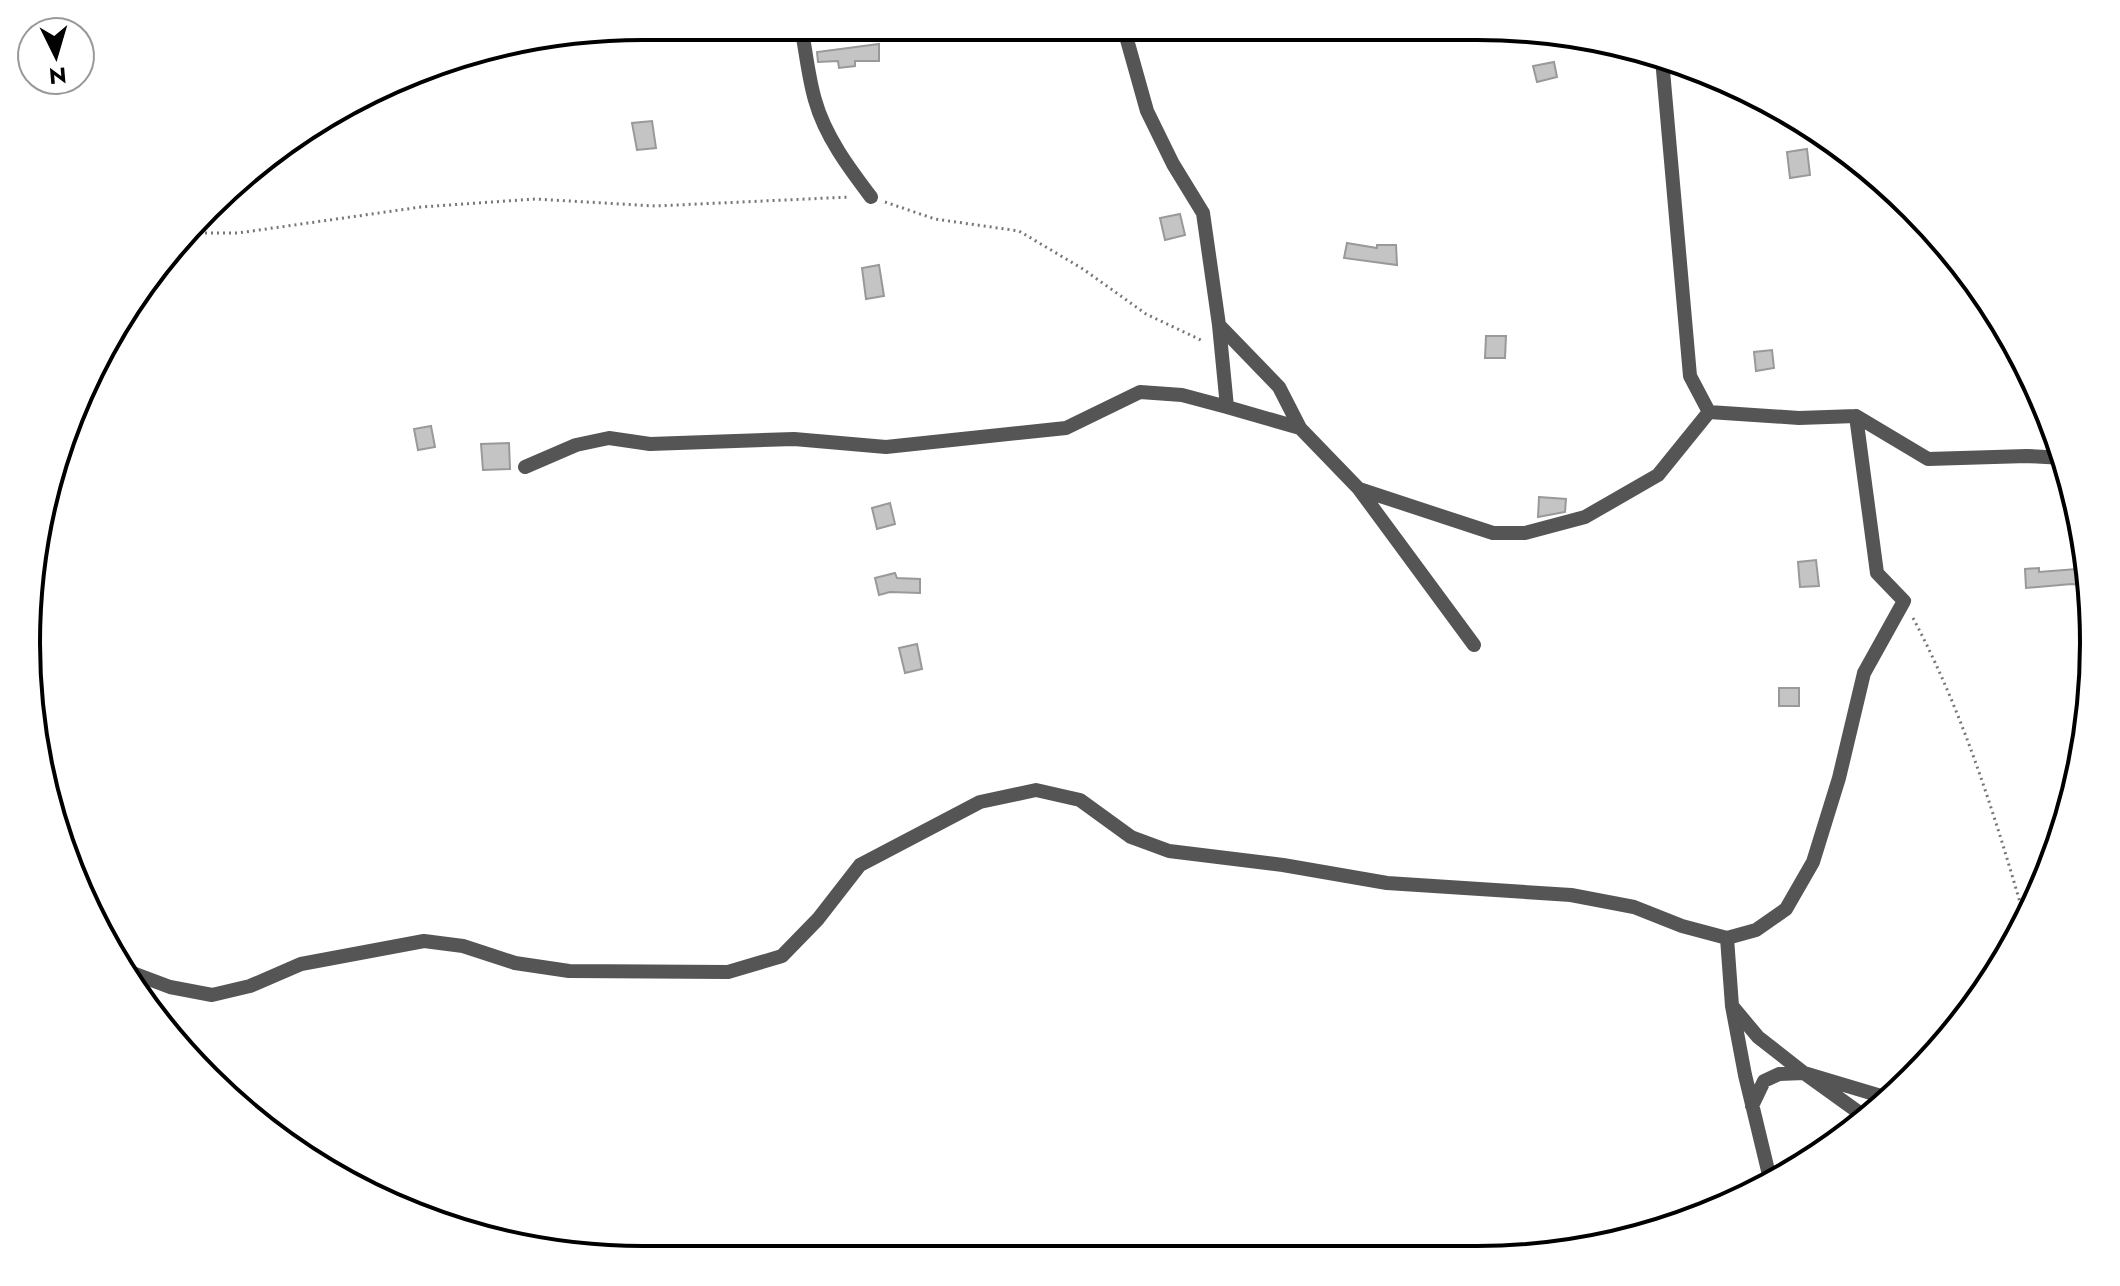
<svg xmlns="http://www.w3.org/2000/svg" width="2120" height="1286" font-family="Jost,sans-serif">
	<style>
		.building { fill: #c4c4c4; stroke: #999; stroke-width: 2 }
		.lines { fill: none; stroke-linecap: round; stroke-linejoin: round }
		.path { stroke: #777; stroke-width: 3; stroke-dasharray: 2 4; stroke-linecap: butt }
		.street { stroke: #555; stroke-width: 14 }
		.rim { fill: none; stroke: #000; stroke-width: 4 }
	</style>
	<rect width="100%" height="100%" fill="#fff"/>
	<path class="building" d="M879,44V61H855V66L839,68L838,61L818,62L817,52Z
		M1554,62L1557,77L1537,82L1533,66Z
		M652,121L656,148L637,150L632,123Z
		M1807,149L1810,175L1790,178L1787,152Z
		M1180,214L1185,235L1165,240L1160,218Z
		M1347,243L1377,248V245H1396L1397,265L1344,258Z
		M879,265L884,296L866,299L862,268Z
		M1486,336H1506L1505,358H1485Z
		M1772,350L1774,368L1756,371L1754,352Z
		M431,426L435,447L418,450L414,429Z
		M509,443L510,469L483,470L481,444Z
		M1539,497L1566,499L1565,512L1538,517Z
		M890,503L895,524L877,529L872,508Z
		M1816,560L1819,586L1800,587L1798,562Z
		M2039,568V572L2089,568V586L2072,584L2026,588L2025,569Z
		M895,573L897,578L920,579V593L890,592L879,595L875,578Z
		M917,644L922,669L905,673L899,648Z
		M1779,688H1799V706H1779Z"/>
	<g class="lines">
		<path class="path" d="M885,202L935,219L1019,231L1083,269L1146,314L1203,341
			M193,233H238L421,207L535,199L655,206L850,197
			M1913,618C1964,714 1996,819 2026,923"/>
		<path class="street" d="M801,27C806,51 808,76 815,100C825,136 849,168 871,197
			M1124,29L1147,111L1173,164L1203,213L1219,325L1279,387L1300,428
			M1662,59L1690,376L1709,412L1799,418L1856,416L1928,459L2027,456L2064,458
			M1219,325L1227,407L1300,428L1359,489L1474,645
			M525,467L576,445L609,438L650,444L794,439L886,447L1066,428L1140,392L1182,395L1227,407
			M1359,489L1493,533H1525L1585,517L1658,475L1709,412
			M1727,938L1756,930L1786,909L1813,862L1839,778L1864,673L1904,601L1877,573L1856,416
			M122,969L170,987L212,995L250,986L301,964L424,941L463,946L515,963L569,971L728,972L782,956L818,919L860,865L980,802L1036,790L1080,800L1131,837L1169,851L1283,865L1387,883L1571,895L1634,907L1682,926L1727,938L1732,1006L1745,1075L1771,1183
			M1733,1007L1758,1037L1804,1073L1891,1099
			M1752,1106L1764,1081L1779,1074L1804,1073L1868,1119"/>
	</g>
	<path d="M0 0H2120V1286H0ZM643 40H1477A603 603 0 0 1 2080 643V643A603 603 0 0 1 1477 1246H643A603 603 0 0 1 40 643V643A603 603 0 0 1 643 40Z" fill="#fff" fill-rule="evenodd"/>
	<path class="rim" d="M643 40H1477A603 603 0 0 1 2080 643V643A603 603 0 0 1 1477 1246H643A603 603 0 0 1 40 643V643A603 603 0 0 1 643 40Z"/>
	<g transform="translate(56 56) rotate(175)"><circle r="38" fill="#ffffff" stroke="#999999" stroke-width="2"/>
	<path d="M0-6L14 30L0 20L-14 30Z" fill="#000000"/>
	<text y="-12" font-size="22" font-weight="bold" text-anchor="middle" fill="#000000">N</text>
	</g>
</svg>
